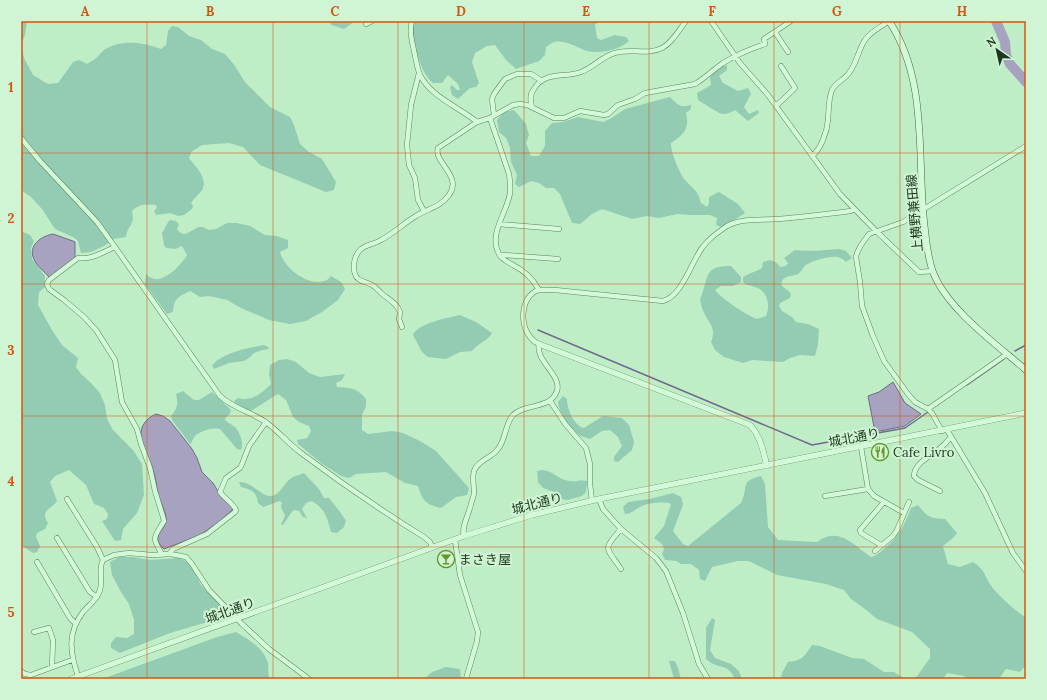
<svg xmlns="http://www.w3.org/2000/svg" width="1047" height="700" font-family="Lora,'Noto Sans JP',serif">
	<style>
		.green { fill: #93ccb3 }
		.water { fill: #a7a2c0; stroke: #716a8e }
		.lines { fill: none; stroke-linecap: round; stroke-linejoin: round }
		.stream { stroke: #716a8e; stroke-width: 1.5 }
		.river { stroke: #a7a2c0; stroke-width: 10 }
		.minor-casing { stroke: #598757; stroke-width: 5.5 }
		.tertiary-casing { stroke: #598757; stroke-width: 6 }
		.secondary-casing { stroke: #3d683b; stroke-width: 7 }
		.minor { stroke: #d2f9d8; stroke-width: 4.5 }
		.tertiary { stroke: #d2f9d8; stroke-width: 5.5 }
		.secondary { stroke: #d2f9d8; stroke-width: 6 }
		.grid { fill: none; stroke: #d4560e; stroke-width: 1; stroke-opacity: 0.55 }
		.labels { text-anchor: middle; stroke-width: 4; stroke-linejoin: round; paint-order: stroke }
		.street-label { font-size: 13px; fill: #1e361c; stroke: #cff5d5 }
		.poi-label { font-size: 13px; fill: #1e361c; stroke: #cff5d5; text-anchor: start }
		.neatline { fill: none; stroke: #d4560e; stroke-width: 1.5 }
		.grid-label { font-size: 13px; text-anchor: middle; font-weight: bold; fill: #d4560e }
	</style>
	<rect width="100%" height="100%" fill="#bfeec6"/>
	<path class="green" d="M21,21H27L25,35L21,45L24,58L33,75L48,84L58,83L73,62L79,60L87,64C89,62 93,61 95,59C98,57 100,53 104,50C120,39 143,42 161,49L166,45L168,31L172,26L178,27L189,36L201,40L212,49L225,54L235,66L245,82L270,107L290,117L294,125L300,144L309,152L322,159L336,182L334,190L326,192L260,165L243,147L229,143L202,145L191,152L189,158C195,166 207,177 203,188C201,193 194,198 191,203L193,206L192,209L184,215L178,216L170,213L156,215L154,211L157,208L156,205C146,204 139,204 132,211C135,228 128,223 126,237L114,239L104,246L91,252L81,253L78,241L73,237L55,229L42,209L31,197L21,190Z
		M330,21H355L344,29L331,25Z
		M414,21H599L595,25L597,38L601,40L615,35L626,37L629,41C620,50 597,55 584,50C575,46 564,40 554,42C551,43 548,46 546,47L545,55L539,61L516,69L506,60L495,45L487,46L475,53L472,62L479,83L476,87L470,88L458,99L452,95L450,87L452,85L457,90H460L458,84L448,75L442,83H433C418,70 416,46 412,28Z
		M727,65V70L719,76L723,83L738,91L748,88L751,94L744,107L749,114L758,110L759,113L748,121L735,110C732,112 727,114 723,114C719,114 703,103 698,100L697,93L711,85L710,77L719,68Z
		M670,97C678,105 680,108 691,105V109L686,113C690,129 683,135 671,143C671,153 679,172 685,180C693,189 698,190 701,203L707,207L709,203V197L719,192L738,204L745,213L736,219L721,227L716,225L717,218L710,215H690L677,214L659,218L647,216L632,219L602,209L592,214L580,224L572,223L560,194L554,188H546L539,183L531,181L519,187L515,184L517,175L511,162L510,148L506,138L499,132L497,120L504,112L514,110L526,124L529,135L526,143L531,156H539L545,146V131L552,123L563,122L578,117L603,122L610,119L625,109Z
		M170,220L176,221L179,224L177,229C185,242 194,225 203,227C205,228 207,229 209,230L216,229L227,223H237L250,226L265,235L277,236L288,240V248L280,252C284,268 307,286 324,281C327,281 329,278 331,276L341,282L345,289L338,300L322,312L306,321L290,324L269,320L241,308L227,300L209,296L200,297L190,291C178,297 174,298 173,312L167,314L145,284L146,274C159,289 180,267 187,255L182,246L175,249L166,248L164,245L162,233C165,229 166,224 170,220Z
		M21,231L30,235L34,241L31,248L32,259L45,276V287L39,292L38,305L52,330L62,345L78,358L76,367L81,374L91,383L100,393L105,405L107,419L113,430L133,450L142,464L144,495L137,513L123,529L121,540L115,541L102,521L107,519L108,514L104,508L94,504L86,485L69,470L55,476L50,482L57,501C52,509 39,510 48,523L45,529L37,533L36,537L40,546L37,552L33,553L21,545Z
		M839,249L846,251L852,258L846,262C843,259 841,258 838,257C830,256 809,261 804,267C802,269 801,272 798,274C794,276 789,275 783,279L781,284C784,289 788,289 791,294L790,298L780,303L779,306L782,311L792,317L796,322L808,324L819,329L818,344L815,356L800,355L790,358L783,362L752,360L743,363L724,357L715,350L711,342C716,328 711,326 705,315C702,310 701,304 700,299C709,280 702,265 731,266L741,277V282L733,286H721L715,290C722,299 746,315 757,319L766,316C771,305 767,290 755,287C750,285 747,286 743,282V277C749,273 756,272 762,268L763,262L770,260L777,263L780,267L786,266L788,263L784,258L795,250C809,252 824,250 839,249Z
		M460,315L476,322L492,333C489,340 477,344 472,351L460,352L446,359L428,357L422,352L413,335C418,323 447,318 460,315Z
		M264,345L268,347L269,349L262,350L254,353L249,358L244,361L229,363L214,369L212,366C221,353 248,348 264,345Z
		M287,359L296,362L309,373L320,377L345,374L342,380L336,383L337,387C352,388 357,388 366,399V406L362,415V430L368,434L392,431L403,433L420,441L436,451L469,488L467,495L456,497L441,508C426,505 422,500 418,486L405,483L386,472L356,474L349,478L341,476L321,463L298,444L297,440L307,438L311,431L309,426L299,422L293,417L286,400L278,394L251,411L236,404L234,401L238,398C252,402 262,393 271,384L269,374L270,365L279,360Z
		M183,391L194,400H199L212,392L231,410L230,414L226,417L225,420C228,423 233,425 236,428C240,433 244,443 241,450L237,449L220,429C214,427 200,431 195,436C193,438 193,441 190,444L172,420L171,416C178,408 178,403 176,394Z
		M563,396L567,399C567,409 574,426 584,428L603,416L622,418L629,425L634,442L632,450L618,462L614,461V457L622,446L618,437L610,430L602,431L590,439C587,438 583,437 581,436C572,431 558,411 558,402Z
		M542,470C552,471 556,477 565,480C574,483 579,479 587,481L586,492L582,496L567,500L561,499L554,492L543,488L538,482L537,471Z
		M304,473L319,489L324,498H329C335,506 341,512 346,521L344,527L337,533L331,532C327,517 325,509 312,501L306,503L302,509L307,518L303,517L299,511L294,510L291,513L283,525L281,524L285,516L281,507L282,503L280,501L263,507L258,503C256,491 252,490 241,487L239,482C252,481 262,498 272,496C281,493 283,485 290,479C293,476 300,475 304,473Z
		M761,476L765,484L768,527L778,540L817,542C839,526 853,545 871,557C876,556 880,552 884,549C899,536 904,526 911,508L918,505C928,517 928,518 945,519L957,533L953,538L943,546L948,564L960,567L973,562C985,570 983,573 990,584C996,594 1016,611 1026,618V665L1020,672L1006,669L999,679H968L964,676L947,673L943,679H915L930,658V649L912,632L877,619L865,609L851,599L844,590L826,584L777,575L749,561H738L712,567L705,581L700,579L699,570L691,564H681L676,561L665,560L662,554L664,549L662,544L654,538L664,526L671,504C664,501 646,503 640,507C634,510 631,514 625,514L623,507L628,502L650,499L673,493L681,497L683,505L673,531L683,544L688,546L741,503C749,487 739,481 761,476Z
		M119,557H133L150,560L179,558L187,562L192,567L201,585L227,610L225,617L170,633L120,653L111,648V643L116,637L127,638L134,634V620L129,604L121,592L112,575L110,562Z
		M712,618L715,620L710,650L715,658L731,664L739,671L742,679H735C728,662 717,670 706,659V628Z
		M236,632C248,639 264,648 268,663C269,669 267,673 270,679H102L217,637Z
		M812,645L820,646L852,658L864,659L884,672H894L905,679H781L782,673L788,662C803,660 804,657 812,645Z
		M669,661H675L678,668L681,679H674Z
		M446,667L460,669L461,679H424L432,672Z"/>
	<path class="water" d="M53,234L73,241L75,242V258L49,277C45,272 39,268 36,263C26,248 38,237 53,234Z
		M893,382L905,403L921,414L905,426L875,432L868,396L879,392Z
		M156,414L163,416L170,421L192,449L197,458L202,472L213,483L222,498L231,506L233,509L219,522L200,535L164,549C148,534 168,531 166,517C165,510 161,503 159,497C156,487 156,476 152,466C148,456 140,443 141,432C142,423 149,417 156,414Z"/>
	<g class="lines">
		<path class="stream" d="M538,330L812,445L905,428L928,412
			M1015,351L1026,345
			M967,385L1004,359"/>
		<path class="river" d="M996,21L1005,42L1006,55L1010,64L1026,82"/>
		<g class="minor-casing">
			<path id="minor" d="M412,21C409,31 412,41 414,51C416,59 417,68 420,75C431,97 459,107 477,122
				M711,21L740,63L768,95L840,194L876,231L919,272L933,271
				M366,24L372,21
				M775,32L788,52
				M419,73L411,105L407,145L409,165L415,178L418,200L424,211
				M776,106L795,88L781,66
				M532,107C530,101 530,94 534,89C544,71 565,78 581,72C595,67 604,54 619,52C633,49 648,55 662,48C672,43 679,30 686,21
				M494,115L492,99L494,94L505,79L517,74H531L542,81
				M490,118L509,174C510,181 511,186 510,193C507,213 488,234 499,254C502,260 508,262 513,265C525,271 533,279 539,290
				M21,138L40,161L97,222L115,247L220,396C234,409 252,412 267,423C279,432 289,444 301,453C341,483 382,511 424,537L430,542L432,547
				M812,156C821,149 827,132 828,120C829,110 828,100 832,90C836,82 844,80 849,73C857,63 858,50 865,40C870,32 881,27 889,21
				M499,224L559,229
				M115,247C103,252 92,260 78,258L49,280L47,284L49,289L64,300L84,317L96,330L115,360L122,402L137,429L141,444L150,468L155,491L163,517L164,521C154,538 151,536 162,554
				M500,256L503,255L558,259
				M402,327L399,319L400,312C397,303 388,299 381,293C378,290 376,287 372,285C366,281 357,282 355,274C352,266 355,254 361,249C367,244 375,244 381,240C393,234 404,223 416,216C427,209 441,207 449,195C463,176 433,162 438,148L477,122L490,118L513,105L520,104L527,105L554,118H564L580,111L604,115L608,114L618,105L635,99L645,93L695,84C705,78 713,70 723,63C736,55 750,49 765,44L764,39L791,21
				M1007,354L928,409L915,402L908,394L884,361L873,336L862,306L860,282L856,257L857,253L861,245L869,234L903,222L1026,146
				M550,401L566,425L586,448L590,464V484L592,501
				M928,409L932,413L942,431
				M947,430L985,493L1013,553L1026,571
				M868,489L874,496L904,513
				M940,491L918,480L914,476C914,464 929,457 937,451C942,447 947,442 951,437
				M825,496L868,489L861,447
				M67,499L97,547L103,560
				M599,499L603,509L621,529L656,558L666,571L683,613L699,664L708,679
				M621,529C602,550 606,547 621,569
				M464,536C461,527 469,514 471,504C472,500 474,496 474,492C474,485 472,478 474,471C478,460 492,458 498,449C506,439 505,424 513,415C525,403 550,410 557,391C562,375 535,361 539,344C520,336 517,301 536,291C541,289 549,290 555,290L663,301C682,296 691,263 702,248C708,239 718,232 727,226C741,218 762,220 778,219C803,217 827,214 851,211L854,209
				M57,538L90,592L97,597
				M455,540L460,575L478,632L477,641L466,679
				M881,545L861,533L860,530L884,502
				M875,551L893,536L897,530L909,502
				M169,554L173,549L207,534L235,512L236,510C232,502 225,499 220,492L226,478L240,468L242,464L249,446L266,422
				M37,562L70,618L76,624
				M34,632L49,628L53,640L52,667
				M21,671L25,674L31,675L72,660
				M78,676C70,653 67,633 83,612C89,605 97,600 100,590C103,581 98,569 103,560L114,555L129,553L152,555L171,554L186,557L192,564L209,590L242,624L269,649L309,679"/>
		</g>
		<g class="tertiary-casing">
			<path id="tertiary" d="M539,344L750,425C761,437 763,451 767,466
				M71,679L464,536L532,515L599,499L1026,413"/>
		</g>
		<g class="secondary-casing">
			<path id="secondary" d="M889,21C928,80 917,154 924,221C926,238 927,256 933,272C947,309 996,344 1026,370"/>
		</g>
		<use href="#minor" class="minor"/>
		<use href="#tertiary" class="tertiary"/>
		<use href="#secondary" class="secondary"/>
	</g>
	<path class="grid" d="M147,21V679M273,21V679M398,21V679M524,21V679M649,21V679M774,21V679M900,21V679M21,153H1026M21,284H1026M21,416H1026M21,547H1026"/>
	<defs>
		<g id="restaurant-ring" transform="scale(0.9)"><circle r="9.5" fill="#cff5d5" stroke="#659627" stroke-width="1.5"/><path d="M-5-6h1v4h1v-4h1v4h1v-4h1v5L-1.5 .5V6h-2V.5L-5-1ZM5-6V6H3V1.5H1.5Q1.5-4 5-6Z" fill="#659627"/></g>
		<g id="bar-ring" transform="scale(0.9)"><circle r="9.5" fill="#cff5d5" stroke="#659627" stroke-width="1.5"/><path d="M-6-5H6L.8 .8V4.5H3.5V6h-7V4.5H-.8V.8Z" fill="#659627"/></g>
	</defs>
	<g fill-rule="evenodd">
		<use href="#restaurant-ring" x="880" y="452"/>
		<use href="#bar-ring" x="446" y="559"/>
	</g>
	<g class="labels">
		<g class="street-label">
			<text transform="translate(914 213) rotate(-95)" y="5">上横野兼田線</text>
			<text transform="translate(854 437) rotate(-11)" y="5">城北通り</text>
			<text transform="translate(537 503) rotate(-14)" y="5">城北通り</text>
			<text transform="translate(230 610) rotate(-20)" y="5">城北通り</text>
		</g>
		<g class="poi-label">
			<text x="893" y="457">Cafe Livro</text>
			<text x="459" y="564">まさき屋</text>
		</g>
	</g>
	<rect width="1047" height="700" fill="none" stroke="#cff5d5" stroke-width="44"/>
	<g transform="translate(997 50) rotate(326)" stroke="#cff5d5" stroke-width="3" paint-order="stroke">
	<path d="M0-3L7 15L0 10L-7 15Z" fill="#1e361c"/>
	<text y="-6" font-size="11" font-weight="bold" text-anchor="middle" fill="#1e361c">N</text>
	</g>
	<rect x="22" y="22" width="1003" height="656" class="neatline"/>
	<g class="grid-label">
		<text x="85" y="16">A</text>
		<text x="210" y="16">B</text>
		<text x="335" y="16">C</text>
		<text x="461" y="16">D</text>
		<text x="586" y="16">E</text>
		<text x="712" y="16">F</text>
		<text x="837" y="16">G</text>
		<text x="962" y="16">H</text>
		<text x="11" y="92">1</text>
		<text x="11" y="223">2</text>
		<text x="11" y="355">3</text>
		<text x="11" y="486">4</text>
		<text x="11" y="617">5</text>
	</g>
</svg>
